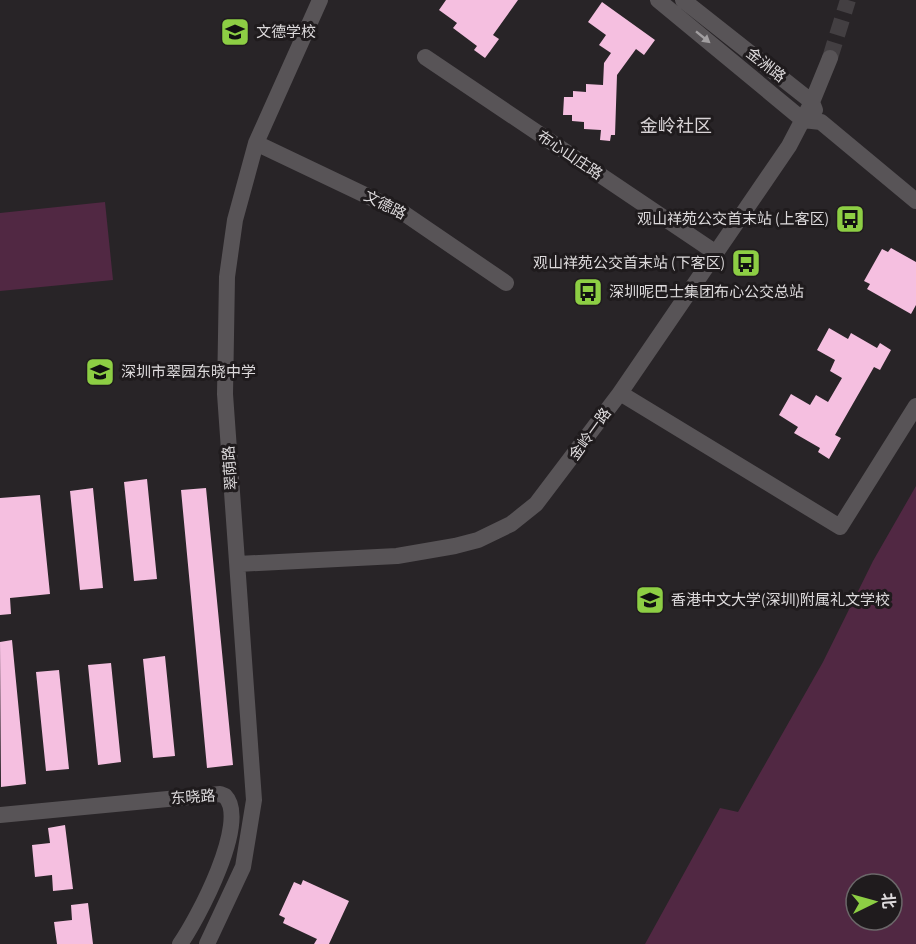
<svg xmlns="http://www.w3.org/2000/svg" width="916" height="944" font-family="'Source Sans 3','Noto Sans SC',sans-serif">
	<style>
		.green { fill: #512843; fill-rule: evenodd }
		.building { fill: #f5bfe0 }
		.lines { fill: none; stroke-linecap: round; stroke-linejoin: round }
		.minor-tunnel { stroke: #433f42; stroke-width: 16; stroke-dasharray: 16 8; stroke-linecap: butt }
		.minor { stroke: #585457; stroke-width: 16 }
		.oneway { fill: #a19ea0 }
		.labels { text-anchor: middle; stroke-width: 6; stroke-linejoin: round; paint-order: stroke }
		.poi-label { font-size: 15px; fill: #dddadc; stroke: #1f1b1d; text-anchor: start }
		.street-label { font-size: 15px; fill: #dddadc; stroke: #1f1b1d }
		.quarter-label { font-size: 18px; fill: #d9d4d7; stroke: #1f1b1d }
	</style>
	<rect width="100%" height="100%" fill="#282427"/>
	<path class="green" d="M105,202L113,280L0,291V213Z
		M916,486V944H645L720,808L738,812L823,662L873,561ZM856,884H892V920H856Z"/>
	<path class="building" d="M446,0H518L493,35L499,39L485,58L474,50L477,46L453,28L457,23L439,10Z
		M602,2L655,40L644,55L636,49L617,75L615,135H611L610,141L600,140L601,130L584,129V122L572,121V115H563L564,97H573V91L586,92V84L603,85L604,63L611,53L599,45L606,35L588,22Z
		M891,248L916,262V305L911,314L867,289L870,284L864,281L882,249L888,252Z
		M829,328L848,339L851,333L877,348L880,343L891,350L880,370L874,367L835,435L841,438L829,459L818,452L820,448L794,433L798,427L779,415L791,394L810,405L816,395L828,402L842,378L830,371L835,360L817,350Z
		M147,479L157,579L134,581L124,482Z
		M93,488L103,588L80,590L70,491Z
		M206,488L233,765L207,768L181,490Z
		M40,495L50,594L10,598L11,614L0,615V498Z
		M12,640L26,784L1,787L0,642Z
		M165,656L175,756L153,758L143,659Z
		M111,663L121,762L98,765L88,665Z
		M59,670L69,769L46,771L36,672Z
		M65,825L73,889L53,891L52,875L35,877L32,845L50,843L48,828Z
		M303,880L349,901L329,944H314L317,939L283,923L285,918L279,915L294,882L301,885Z
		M88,903L93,944H57L54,922L72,920L71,905Z"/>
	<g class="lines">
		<path class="minor-tunnel" d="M830,58L848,0"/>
		<path class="minor" d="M658,0L803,120L821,122L916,201
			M683,0L812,102L815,110
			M425,57L716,253
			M256,143L405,214L506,283
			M620,393L840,527L916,406
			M238,564L397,556L455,546L478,540L511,524L536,504L620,393L789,146L812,102L830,58
			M0,815L220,794L225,796C250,821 197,920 180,944
			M207,944L243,867L254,800L225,394L227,277L235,220L256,143L320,0"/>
	</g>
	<defs><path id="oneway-solid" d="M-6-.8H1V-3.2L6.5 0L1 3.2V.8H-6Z" transform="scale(1.5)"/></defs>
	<use class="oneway" href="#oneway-solid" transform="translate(703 37) rotate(39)"/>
	<defs>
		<g id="school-square" transform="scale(1.5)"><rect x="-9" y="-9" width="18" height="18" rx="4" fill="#8dce44" stroke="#1f1b1d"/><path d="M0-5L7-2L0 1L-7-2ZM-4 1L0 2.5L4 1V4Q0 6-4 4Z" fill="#111"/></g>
		<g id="bus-square" transform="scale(1.5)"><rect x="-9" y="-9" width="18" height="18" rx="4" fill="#8dce44" stroke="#1f1b1d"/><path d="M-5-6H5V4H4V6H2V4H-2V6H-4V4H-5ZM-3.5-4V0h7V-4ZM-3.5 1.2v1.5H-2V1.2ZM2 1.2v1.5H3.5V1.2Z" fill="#111"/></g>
	</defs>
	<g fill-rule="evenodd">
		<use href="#school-square" x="235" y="32"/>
		<use href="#bus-square" x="850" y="219"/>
		<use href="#bus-square" x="746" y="263"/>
		<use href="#bus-square" x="588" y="292"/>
		<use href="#school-square" x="100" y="372"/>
		<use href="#school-square" x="650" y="600"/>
	</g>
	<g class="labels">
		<g class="poi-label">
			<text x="256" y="37">文德学校</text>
			<text x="829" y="224" text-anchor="end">观山祥苑公交首末站 (上客区)</text>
			<text x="725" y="268" text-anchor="end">观山祥苑公交首末站 (下客区)</text>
			<text x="609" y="297">深圳呢巴士集团布心公交总站</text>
			<text x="121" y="377">深圳市翠园东晓中学</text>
			<text x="671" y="605">香港中文大学(深圳)附属礼文学校</text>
		</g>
		<g class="street-label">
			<text transform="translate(766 65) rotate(38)" y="5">金洲路</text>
			<text transform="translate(570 155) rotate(34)" y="5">布心山庄路</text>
			<text transform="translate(385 205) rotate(27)" y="5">文德路</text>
			<text transform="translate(590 434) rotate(-54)" y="5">金岭一路</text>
			<text transform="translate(230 468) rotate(-94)" y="5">翠荫路</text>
			<text transform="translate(193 797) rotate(-4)" y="5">东晓路</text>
		</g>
		<g class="quarter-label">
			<text x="676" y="132">金岭社区</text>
		</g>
	</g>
	<g transform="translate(874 902) rotate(85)"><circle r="28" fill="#1f1b1d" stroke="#6b6769" stroke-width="1.5"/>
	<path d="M0-4.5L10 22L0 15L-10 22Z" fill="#8dce44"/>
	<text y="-9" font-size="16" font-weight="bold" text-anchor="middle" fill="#dddadc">北</text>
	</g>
</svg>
